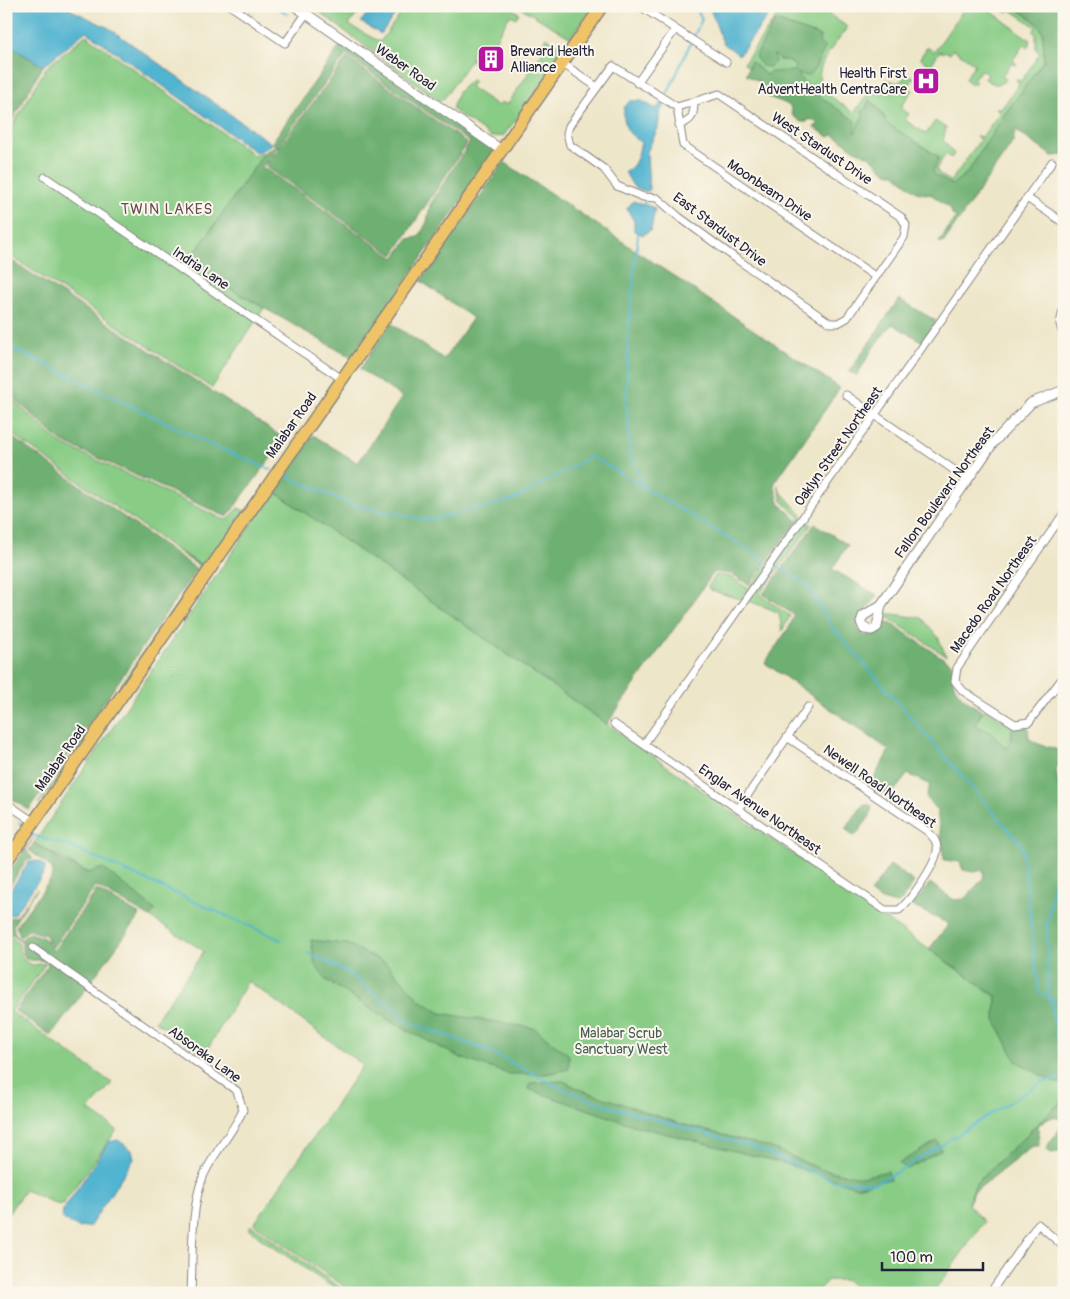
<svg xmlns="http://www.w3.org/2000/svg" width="1070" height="1299" font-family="Pangolin,sans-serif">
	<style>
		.green { fill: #88cc85; stroke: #557760; fill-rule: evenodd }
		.forest { fill: #6eb072; stroke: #486956; fill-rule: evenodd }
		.water { fill: #51b4d0; stroke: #3a6b86 }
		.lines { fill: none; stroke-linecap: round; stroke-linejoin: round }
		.stream { stroke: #51b4d0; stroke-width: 2 }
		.minor-casing { stroke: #888482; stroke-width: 9 }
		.tertiary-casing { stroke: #888482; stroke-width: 11 }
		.primary-casing { stroke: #888482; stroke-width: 14 }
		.minor { stroke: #fff; stroke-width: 7 }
		.tertiary { stroke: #fff; stroke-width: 9 }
		.primary { stroke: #efc469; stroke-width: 11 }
		.labels { text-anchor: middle; stroke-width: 4; stroke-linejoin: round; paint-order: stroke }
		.poi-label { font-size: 14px; fill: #22223b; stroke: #fbf7ec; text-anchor: start }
		.street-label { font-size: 14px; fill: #22223b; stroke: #fbf7ec }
		.park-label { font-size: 14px; fill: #465e55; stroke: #fbf7ec }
		.neighbourhood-label { font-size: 15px; letter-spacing: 1px; fill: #684a54; stroke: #fbf7ec }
	</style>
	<rect width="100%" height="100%" fill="#fbf7ec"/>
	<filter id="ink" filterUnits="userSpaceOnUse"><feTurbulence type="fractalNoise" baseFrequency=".02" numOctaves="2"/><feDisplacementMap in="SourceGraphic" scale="10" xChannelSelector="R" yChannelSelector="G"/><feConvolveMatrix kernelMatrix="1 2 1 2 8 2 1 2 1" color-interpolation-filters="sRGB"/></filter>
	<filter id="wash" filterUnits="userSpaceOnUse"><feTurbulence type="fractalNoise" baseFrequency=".0096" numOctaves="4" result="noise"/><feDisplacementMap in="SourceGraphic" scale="20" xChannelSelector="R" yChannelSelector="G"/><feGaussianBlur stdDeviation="1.12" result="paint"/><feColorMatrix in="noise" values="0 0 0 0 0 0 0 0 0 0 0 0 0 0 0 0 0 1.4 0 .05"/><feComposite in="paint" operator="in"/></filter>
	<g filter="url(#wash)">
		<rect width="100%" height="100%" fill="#eee6c9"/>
		<path class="green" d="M311,6H363L349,25L380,42L406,6H510L519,13L516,18L511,15C502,26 495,42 487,55L479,44L471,54L475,64L471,59L443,100H438Z
			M518,6H593L571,38Z
			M784,6H817L846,26V29C836,44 813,66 821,85L819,88L854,113L873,87L880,90L887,80L898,83L909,74L914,78L909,85L905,82L901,86L913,90L902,105V109L909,114L905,120L926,134L935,121L946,128L943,140L954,154L951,158L946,154L936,169L940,175L951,181L980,140L976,136L982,137L1000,112L996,108H1002L1019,84L1016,79L1021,81L1040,53L1036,50V34L1033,32L1036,27L1011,10L1007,13L997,6H1014L1037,23L1043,32L1044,60L1000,121L968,172L952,185L936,176L932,171L939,157L885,122L886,119L873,102C863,109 859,123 856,133L846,114L840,113L805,84L796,71L766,75L751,61L748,67L744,63ZM776,21L820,36L819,42L795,66L788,60H779L773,52L755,57Z
			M966,6H984L1030,40L1028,48L1023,45L1013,60L1017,65L1011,63L1002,76L1006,79C1000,87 992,84 985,79L988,75L981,70L973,79L976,82L973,85L965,79L975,64L953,49L950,54L945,51L943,53L940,51L930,66L920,58L927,47L934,52Z
			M86,35L255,156L265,152L187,264L264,308L212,388L6,253V137L46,68Z
			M546,37L564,49L519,116L503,136L491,137L452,109L458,92L471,80L474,81L470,87L498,106L502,102L507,105L546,47L542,44Z
			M6,394L60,443L225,520L229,519L238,508L245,511L206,568L179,552L6,430Z
			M778,485L780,491L811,525L760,593L762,596L790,616L782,631L779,613C757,602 734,598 710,590L708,587L716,575L731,577L749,589L800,518L782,501Z
			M274,491L1064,1044V1099L976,1183L968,1204L984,1222L933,1293H863L846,1280H828L815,1293H354L254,1224L363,1065L248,981L204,1055L155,1021L204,951L150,917L155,910L34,843Z
			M885,613L922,618L938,637L946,656L889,618L884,619Z
			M984,709L1015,726C1010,732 1013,740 1006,749L992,733L975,725Z
			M12,937L19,944V951L24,961L33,965L46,963L11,1012L112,1083L89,1110L117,1130L61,1206L25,1190L6,1216V938Z
			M251,1225L348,1293H341L260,1238L249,1229Z"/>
		<path class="forest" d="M1014,6H1064V155L1052,156L1015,130L1013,142L943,243L939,242L956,217L952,215L951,209L932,195L916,192L894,173C883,174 878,164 871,158C867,154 862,154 857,151C848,146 842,139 833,135L829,137L814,127L818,125L817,122L809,119L807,122H801L792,115L791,107C782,100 771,100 762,93L760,82L746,75L751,61L766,75L770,72L795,71V66L788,60H779L774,54L775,62L770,67L762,66L755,57L775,21L820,36L819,42L825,48L813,72L807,76L797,73C811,94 835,106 855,121L854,132L856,133L857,126L864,115L861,111L866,109L869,100L872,101L886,120L885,122L939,157L933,171L936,176L952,185L968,172L1000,121L1044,60L1043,32L1037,23Z
			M6,43L43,66L6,131Z
			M342,43L496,151L352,358L187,264L265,152L275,146L273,141ZM346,55L470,142L430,205L427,222L419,237L408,239L394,258L262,167Z
			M347,58L467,143L393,255L265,166Z
			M504,162L840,388L774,484L779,503L797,520L749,585L732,574L714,572L607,724L274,491L313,435L358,463L402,397L360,369L391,323L444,359L473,318L421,281Z
			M6,257L285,439L227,517L61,441L6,391Z
			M899,299L936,321L923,342L892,324L873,348L857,375L849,372Z
			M6,433L197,569L29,810L6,795Z
			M815,524L848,545L832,569L877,595L858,621L857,628L864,636L877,634L887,621L952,664C951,692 960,696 982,711L975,725L992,733L1005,748L1012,742V729L1015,726H1028L1029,738C1040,748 1053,745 1064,754V762L1056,768L1058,784L1064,787V1083H1055L1016,1061L995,1020L996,996L929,949L949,924L912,906L930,883L954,900L964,899L983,879L984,870L973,872L963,870L960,862L944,860L937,811L926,797L930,785L908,774L890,796L870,786L889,750L765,663L790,626L794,615L763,594Z
			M179,552L206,568L54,786L38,804L200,571L199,566Z
			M864,804L872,806L870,816L855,836L845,829Z
			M33,838L26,850L33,859L27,860L6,891V877Z
			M34,843L63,861L88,873L103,868L155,910L150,917L96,886L52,948L46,935L28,930L21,937L16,926L51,879L53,869L29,850Z
			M890,865L914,882L902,900L896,904L882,900L870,893Z
			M37,889L13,925L15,934L21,940L29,933L44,938L53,951L97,890L140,915L51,1036L15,1011L48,965V962C41,958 34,962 26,959L22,951V942L13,934L6,935V919L17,916Z
			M311,940L347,944L386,963L419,999L440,1013L534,1028L569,1055V1069L546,1074H509L461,1058L393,1023L326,980L315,965Z
			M563,1081L582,1090L681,1124L772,1148L820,1169L861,1177L888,1171L890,1179L856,1187L786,1164L636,1126L528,1089L530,1083Z
			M1064,1099V1144L1059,1152L1051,1153L1047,1150C1049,1137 1062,1134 1062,1119L1052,1117L1038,1125L1039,1146H1033L974,1192L968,1204L976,1183Z
			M937,1141L941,1150L908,1169L899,1163Z"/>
		<path class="water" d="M6,6H63L109,28L272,144L257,153L86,31L43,66L6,44Z
			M372,6H401L381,34L361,22Z
			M709,6H771L766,19L739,55L723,43Z
			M630,101H642L656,109L661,103L665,105L660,112L658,128L647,152L649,190L646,192L633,186L625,172C637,166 638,155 641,142C626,133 623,125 624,107Z
			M633,201L655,208L651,230L643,235L634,231V221L627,209Z
			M38,861L45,866L44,873L14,914L6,916V897L29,862Z
			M118,1140L132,1150L134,1158L90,1226L79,1228L62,1219L63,1210L109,1142Z"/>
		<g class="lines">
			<path class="stream" d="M275,6L287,14
				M693,38L702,19L695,6
				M666,97L691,42
				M644,206L645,199
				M638,234L629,324L626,398L630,453L643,486
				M6,345L214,446L272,470
				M283,475L356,506L429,520L513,500L591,456L766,560
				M776,565L808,585L832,627L1022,845L1039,992L1064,1008
				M1064,809L1047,926L1048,989L1060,1054L1064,1061
				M19,822L23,827
				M32,835L69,846L281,940
				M308,953L349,973L411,1023L489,1051L567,1091L605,1105L753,1147L834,1181L875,1183L896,1173L1042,1082L1064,1077"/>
		</g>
	</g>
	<g filter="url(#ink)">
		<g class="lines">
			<g class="minor-casing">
				<path id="minor" d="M231,6L285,43L306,14
					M640,6L726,62
					M562,63L597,87
					M613,66L677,107L719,94L901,217L906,225L904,237L847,318L838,323H830L738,260L679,217L657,198L643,197L617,186L604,169L570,145L567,133L569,126Z
					M637,83L675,30
					M677,107L683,145L876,277
					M679,125C692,121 694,116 694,102
					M45,177L342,379
					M1027,198L1064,223
					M1064,305L1060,324L1064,338
					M846,395L967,479
					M1064,513L957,668L955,681L963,691L1015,724L1029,722L1064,676
					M614,724L885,910H899C910,901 935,866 937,851C938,843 933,836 927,831L787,737
					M644,744L1052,162
					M6,803L34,822
					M738,809L808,707
					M33,948L237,1091L243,1110C232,1134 212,1155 203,1177C190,1209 193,1258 191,1293
					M6,1289L12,1293
					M990,1293L1038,1224L1064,1247"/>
			</g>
			<g class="tertiary-casing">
				<path id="tertiary" d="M295,6L501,150
					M881,605L877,627L872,630L864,629L861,622L863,616L881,605L993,443L1031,403L1064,390"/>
			</g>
			<g class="primary-casing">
				<path id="primary" d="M6,862L602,6"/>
			</g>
			<use href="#minor" class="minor"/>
			<use href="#tertiary" class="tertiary"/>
			<use href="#primary" class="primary"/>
		</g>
	</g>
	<defs>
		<g id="building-square" transform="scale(1.4375)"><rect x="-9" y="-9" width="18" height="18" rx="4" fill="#b5179e" stroke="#fbf7ec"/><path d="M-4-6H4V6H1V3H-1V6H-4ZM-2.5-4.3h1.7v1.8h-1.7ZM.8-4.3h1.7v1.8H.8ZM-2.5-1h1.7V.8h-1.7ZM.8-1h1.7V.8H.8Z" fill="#fff"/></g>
		<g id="hospital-square" transform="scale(1.4375)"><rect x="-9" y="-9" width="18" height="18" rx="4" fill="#b5179e" stroke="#fbf7ec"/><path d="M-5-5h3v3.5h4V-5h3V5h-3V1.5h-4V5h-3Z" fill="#fff"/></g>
	</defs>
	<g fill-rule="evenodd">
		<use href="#building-square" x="491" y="59"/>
		<use href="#hospital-square" x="926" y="81"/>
	</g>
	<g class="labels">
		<g class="poi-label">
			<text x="510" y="56">Brevard Health<tspan x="510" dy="16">Alliance</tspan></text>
			<text x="907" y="78" text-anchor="end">Health First<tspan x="907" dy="16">AdventHealth CentraCare</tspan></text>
		</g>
		<g class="street-label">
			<text transform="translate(406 67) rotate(35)" y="5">Weber Road</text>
			<text transform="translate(822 148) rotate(34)" y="5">West Stardust Drive</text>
			<text transform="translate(770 190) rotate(34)" y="5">Moonbeam Drive</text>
			<text transform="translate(720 229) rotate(37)" y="5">East Stardust Drive</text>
			<text transform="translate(201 268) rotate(34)" y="5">Indria Lane</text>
			<text transform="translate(291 425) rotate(-55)" y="5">Malabar Road</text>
			<text transform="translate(838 446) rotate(-55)" y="5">Oaklyn Street Northeast</text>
			<text transform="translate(944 492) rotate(-54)" y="5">Fallon Boulevard Northeast</text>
			<text transform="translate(993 594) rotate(-55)" y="5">Macedo Road Northeast</text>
			<text transform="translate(60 758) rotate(-55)" y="5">Malabar Road</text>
			<text transform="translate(880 786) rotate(35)" y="5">Newell Road Northeast</text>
			<text transform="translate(760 809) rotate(35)" y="5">Englar Avenue Northeast</text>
			<text transform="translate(205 1054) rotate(36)" y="5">Absoraka Lane</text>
		</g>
		<g class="park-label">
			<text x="621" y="1038">Malabar Scrub<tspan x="621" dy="16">Sanctuary West</tspan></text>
		</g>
		<g class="neighbourhood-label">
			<text x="167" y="214">TWIN LAKES</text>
		</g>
	</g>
	<rect width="1070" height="1299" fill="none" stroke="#fbf7ec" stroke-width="25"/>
	<path d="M882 1262v8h101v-8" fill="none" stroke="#22223b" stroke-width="2.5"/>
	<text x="890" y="1262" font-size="15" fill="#22223b" stroke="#fbf7ec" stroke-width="4" paint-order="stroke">100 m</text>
</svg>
